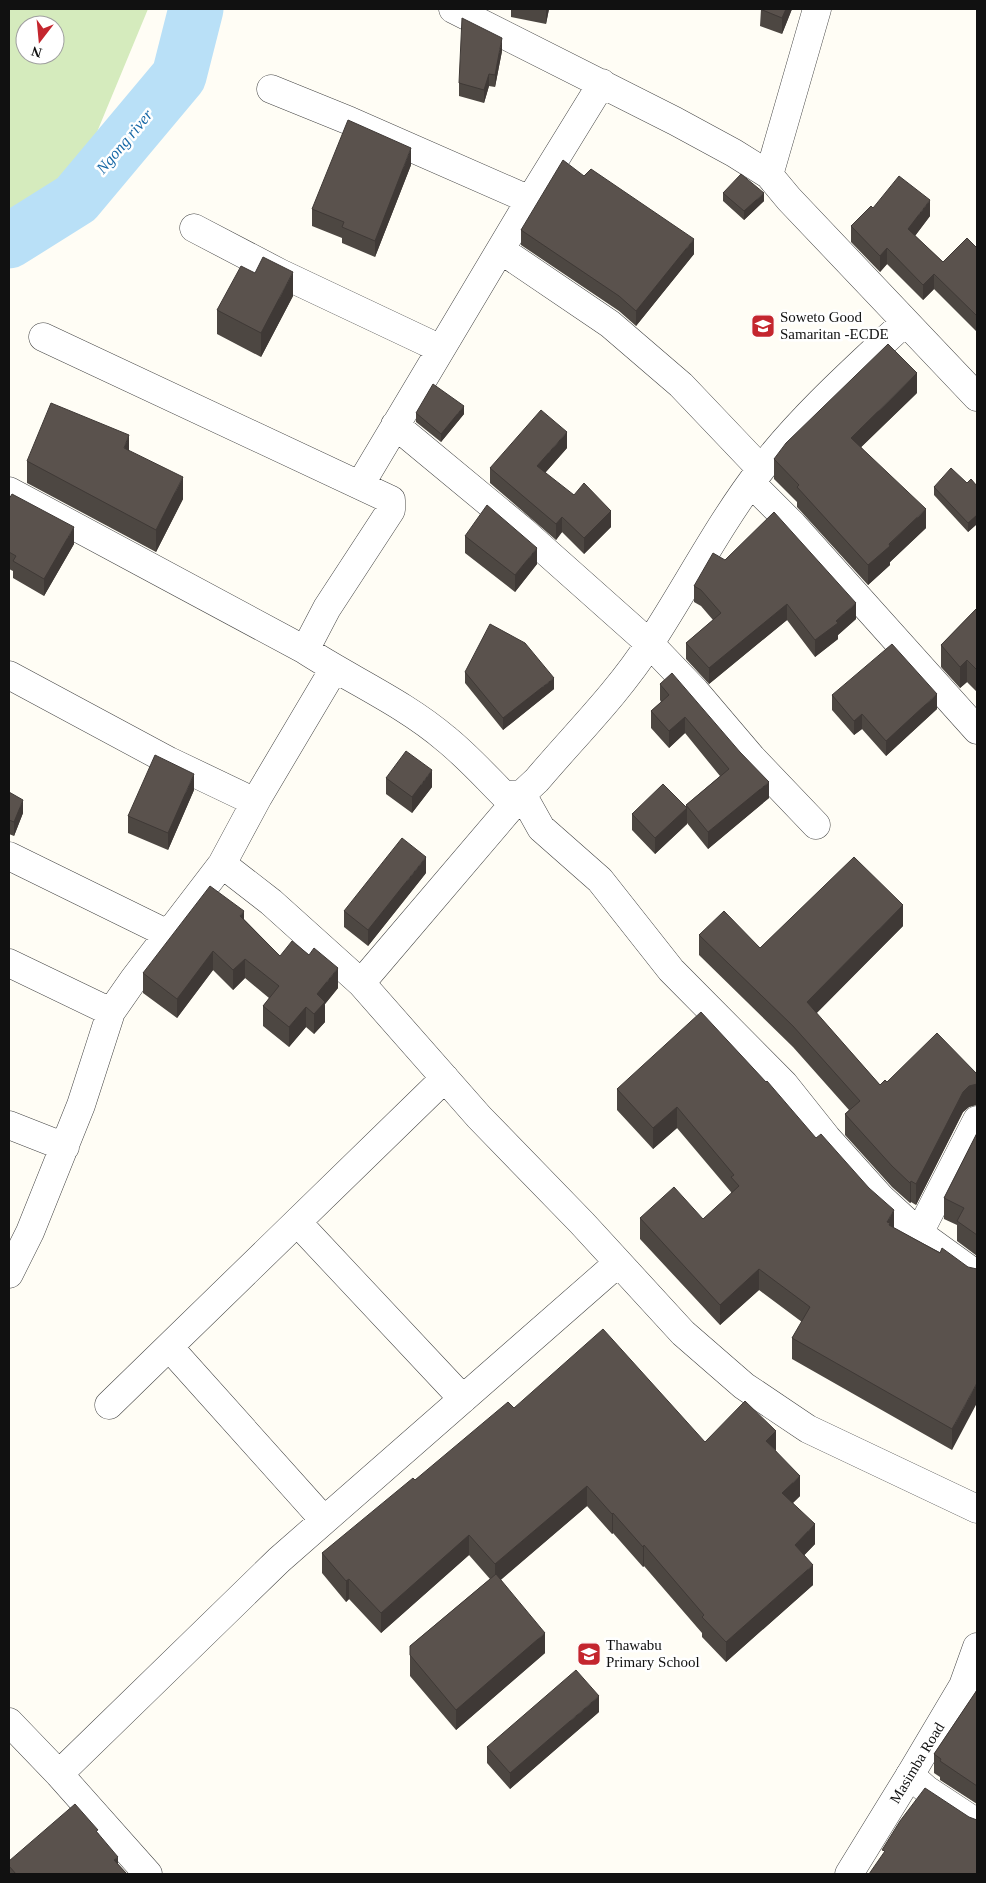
<svg xmlns="http://www.w3.org/2000/svg" width="986" height="1883" font-family="'Times New Roman',serif">
	<style>
		.green { fill: #d5ebbd; fill-rule: evenodd }
		.lines { fill: none; stroke-linecap: round; stroke-linejoin: round }
		.river { stroke: #b9e0f7; stroke-width: 55 }
		.minor-casing { stroke: #444; stroke-width: 29 }
		.tertiary-casing { stroke: #444; stroke-width: 29 }
		.minor { stroke: #fff; stroke-width: 28 }
		.tertiary { stroke: #fff; stroke-width: 28 }
		.wall { fill: #4d4742 }
		.shaded-wall { fill: #3f3936 }
		.building { fill: #5a524d; stroke: #3f3936 }
		.labels { text-anchor: middle; stroke-width: 5; stroke-linejoin: round; paint-order: stroke }
		.poi-label { font-size: 15px; fill: #111; stroke: #fff; text-anchor: start }
		.street-label { font-size: 15px; fill: #111; stroke: #fff }
		.water-label { font-size: 16px; font-style: italic; fill: #1768a6; stroke: #fff }
	</style>
	<rect width="100%" height="100%" fill="#fffdf5"/>
	<path class="green" d="M9,9H148L63,214L9,251ZM25,25H55V55H25Z"/>
	<g class="lines">
		<path class="river" d="M9,241L76,199L179,76L196,9"/>
		<g class="minor-casing">
			<path id="minor" d="M453,9L675,121L734,153L769,175
				M817,9L769,175L789,199L977,397
				M271,89L350,121L530,200
				M194,228L280,273L441,349
				M501,250L610,324L681,385L761,469
				M43,337L391,500V510L327,608L305,650
				M395,425L523,531L650,644L695,691L752,758L816,825
				M751,483L793,525L977,730
				M360,485L530,200L602,83
				M9,491L305,650C351,680 404,703 446,739C467,756 485,776 504,795L522,794
				M334,669L258,797L222,864L271,902L361,983L479,1117L582,1223L683,1333L744,1386L808,1429L977,1509
				M9,675L169,761L255,802
				M522,794L541,828L600,880L671,970L784,1084L827,1138L881,1198L919,1233L977,1275
				M9,856L168,934
				M9,963L111,1012
				M361,983L522,794L537,780C575,735 618,693 650,643C688,585 720,522 762,468C804,414 856,368 905,322
				M9,1125L65,1147
				M297,1222L463,1399
				M919,1233L977,1120
				M9,1274L30,1232L81,1105L111,1012L134,979L222,864
				M169,1347L324,1520
				M109,1405L445,1078
				M9,1722L59,1774L148,1874
				M59,1774L279,1560L618,1263
				M910,1775L927,1790L977,1823"/>
		</g>
		<g class="tertiary-casing">
			<path id="tertiary" d="M849,1874L910,1775L963,1686L977,1647"/>
		</g>
		<use href="#minor" class="minor"/>
		<use href="#tertiary" class="tertiary"/>
	</g>
	<path class="wall" d="M511,9H549L546,24L511,17Z
		M761,9H792L782,34L760,26Z
		M502,51L495,87L489,86L484,103L459,96V83Z
		M411,165L375,257L342,243V238L312,226V209Z
		M584,176L694,254L636,326L619,311L521,245V230Z
		M723,193L764,201L744,220L723,201Z
		M873,208L930,216L915,236L943,262L977,248V332L934,289L923,300L887,264L880,272L851,242V226Z
		M293,296L261,357L217,334V310Z
		M917,393L861,447L926,528L890,562V565L868,585L797,507V502L774,479V459Z
		M416,413L464,414L441,442L416,422Z
		M567,448L545,473L611,527L584,554L562,532L556,540L490,483V468Z
		M129,451L183,499L156,552L27,483V461Z
		M967,483L977,486V524L968,532L934,495V487Z
		M9,499L74,544L44,596L13,578V571L9,569Z
		M465,536L537,564L515,592L465,553Z
		M725,560L856,619L838,635V639L815,657L787,620L709,684L686,659V643L713,620L701,606L694,602V586Z
		M977,608V692L967,682L960,688L941,667V645Z
		M465,672L554,689L503,730L465,683Z
		M660,684L769,798L708,849L687,823V824L655,854L632,830V814L686,807V805L720,776L685,733L669,748L651,728V711L661,702L660,700Z
		M832,695L937,709L886,756L862,729L854,735L832,710Z
		M386,778L432,787L412,813L386,794Z
		M194,790L168,850L128,833V816Z
		M9,792L23,813L14,836L9,834Z
		M426,873L368,946L344,927V911Z
		M244,919L280,956L338,988L325,1004V1022L314,1034L306,1027L289,1047L263,1026V1006L269,998L245,978L233,990L213,970L177,1018L143,993V973Z
		M903,926L816,1013L880,1085L887,1082L977,1074V1105L969,1107L963,1112L916,1205L911,1202L910,1203L892,1187L845,1135V1114L849,1110L793,1047L699,955V935L760,948Z
		M617,1089L816,1138L894,1228L968,1267L952,1450L792,1359V1338L802,1322L759,1290L720,1325L640,1239V1218L703,1219L731,1194V1192L677,1128L653,1149L617,1110Z
		M977,1133V1256L957,1241V1225L944,1219V1198Z
		M514,1408L705,1442L776,1451L800,1496L793,1503L815,1544L804,1555L813,1585L726,1662L702,1637V1633L644,1566L643,1567L613,1533L612,1534L587,1506L500,1580L545,1653L456,1730L410,1676V1646L490,1579L469,1555L381,1633L349,1599L346,1602L322,1573V1553L415,1480Z
		M977,1690V1804L940,1780V1777L934,1773V1754Z
		M599,1712L510,1789L487,1763V1747Z
		M98,1833L118,1864L127,1874H9V1861Z"/>
	<path class="shaded-wall" d="M546,9H549L546,24Z
		M786,9H792L782,34V18Z
		M502,38V51L495,87V75Z
		M489,74V86L484,103V90Z
		M411,148V165L375,257V241Z
		M764,193V201L744,220V211Z
		M930,200V216L908,245V229Z
		M694,239V254L636,326V311Z
		M887,248V264L880,272V256Z
		M293,272V296L261,357V333Z
		M934,274V289L923,300V285Z
		M917,373V393L851,457V438Z
		M464,406V414L441,442V434Z
		M567,432V448L537,482V466Z
		M129,435V457L124,448Z
		M183,477V499L156,552V530Z
		M926,509V528L890,562V565L868,585V565Z
		M611,511V527L584,554V538Z
		M977,515V524L968,532V523Z
		M562,517V532L556,540V524Z
		M74,527V544L44,596V579Z
		M537,548V564L515,592V575Z
		M856,603V619L838,635V639L815,657V640Z
		M787,604V620L709,684V668Z
		M967,660V682L960,688V667Z
		M554,678V689L503,730V718Z
		M937,694V709L886,756V741Z
		M862,714V729L854,735V721Z
		M685,717V733L669,748V731Z
		M432,770V787L412,813V797Z
		M194,774V790L168,850V833Z
		M769,782V798L708,849V832Z
		M23,800V813L14,836V822Z
		M687,808V824L655,854V838Z
		M426,857V873L368,946V930Z
		M903,905V926L807,1023V1002Z
		M244,911V931L240,916Z
		M213,951V970L177,1018V999Z
		M245,959V978L233,990V970Z
		M338,968V988L325,1004V1022L314,1034V1014L317,994Z
		M306,1007V1027L289,1047V1027Z
		M977,1084V1104L969,1107L963,1112L916,1205V1184L963,1092L969,1086Z
		M677,1107V1128L653,1149V1128Z
		M911,1181V1202L910,1203V1183Z
		M894,1210V1231L889,1240L887,1222Z
		M759,1269V1290L720,1325V1305Z
		M977,1383V1403L952,1450V1429Z
		M776,1431V1451L766,1441Z
		M800,1476V1496L782,1513V1493Z
		M587,1486V1506L495,1585V1564Z
		M613,1513V1533L612,1534V1514Z
		M815,1524V1544L795,1565V1545Z
		M469,1535V1555L381,1633V1613Z
		M644,1545V1566L643,1567V1547Z
		M813,1565V1585L726,1662V1642Z
		M349,1579V1599L346,1602V1581Z
		M545,1633V1653L456,1730V1710Z
		M599,1696V1712L510,1789V1773Z
		M118,1857V1870L114,1860Z"/>
	<path class="building" d="M760,9H786L782,18Z
		M462,18L502,38L495,75L489,74L484,90L459,83Z
		M348,120L411,148L375,241L342,227L344,222L312,209Z
		M563,160L584,176L591,169L694,239L636,311L619,296L521,230Z
		M741,174L764,193L744,211L723,193Z
		M899,176L930,200L908,229L943,262L967,238L977,248V316L934,274L923,285L887,248L880,256L851,226L871,206L873,208Z
		M263,257L293,272L261,333L217,310L241,266L255,273Z
		M888,344L917,373L851,438L926,509L889,544L890,546L868,565L797,487L799,485L774,459L786,443Z
		M433,384L464,406L441,434L416,413Z
		M51,403L129,435L124,448L183,477L156,530L27,461Z
		M541,410L567,432L537,466L574,495L584,483L611,511L584,538L562,517L556,524L490,468Z
		M951,468L967,483L971,479L977,486V515L968,523L934,487Z
		M12,494L74,527L44,579L13,561L16,556L9,552V499Z
		M487,505L537,548L515,575L465,536Z
		M774,512L856,603L836,621L838,623L815,640L787,604L709,668L686,643L721,613L701,590L694,586L713,553L725,560Z
		M977,608V670L967,660L960,667L941,645Z
		M490,624L525,643L554,678L503,718L465,672Z
		M892,644L937,694L886,741L862,714L854,721L832,695Z
		M672,673L740,752L769,782L708,832L686,805L729,769L685,717L669,731L651,711L669,695L660,684Z
		M406,751L432,770L412,797L386,778Z
		M155,755L194,774L168,833L128,816Z
		M663,784L687,808L655,838L632,814Z
		M9,792L23,800L14,822L9,820Z
		M402,838L426,857L368,930L344,911Z
		M854,857L903,905L807,1002L880,1085L885,1080L887,1082L937,1033L977,1074V1084L969,1086L963,1092L916,1184L911,1181L910,1183L892,1166L845,1114L860,1101L793,1026L699,935L724,911L760,948Z
		M210,886L244,911L240,916L280,956L292,941L309,955L314,948L338,968L317,994L325,1002L314,1014L306,1007L289,1027L263,1006L279,986L245,959L233,970L213,951L177,999L143,973Z
		M701,1012L766,1082L767,1081L816,1138L821,1134L869,1188L894,1210L887,1222L890,1223L889,1225L940,1253L942,1248L968,1267L977,1269V1383L952,1429L792,1338L810,1307L759,1269L720,1305L640,1218L674,1187L703,1219L739,1186L731,1177L734,1175L677,1107L653,1128L617,1089Z
		M977,1133V1235L957,1221L964,1208L944,1198Z
		M603,1329L705,1442L745,1401L776,1431L766,1441L800,1476L782,1493L815,1524L795,1545L813,1565L726,1642L702,1617L704,1615L644,1545L643,1547L613,1513L612,1514L587,1486L495,1564L469,1535L381,1613L349,1579L346,1581L322,1553L413,1478L415,1480L508,1402L514,1408Z
		M496,1574L545,1633L456,1710L410,1655V1646Z
		M576,1670L599,1696L510,1773L487,1747Z
		M977,1690V1786L940,1761L941,1759L934,1754Z
		M925,1788L969,1817L977,1820V1874H869L885,1851L882,1850L900,1821Z
		M75,1804L98,1830L96,1831L118,1857L114,1860L127,1874H16L9,1866V1861Z"/>
	<defs>
		<g id="school-square" transform="scale(1.25)"><rect x="-9" y="-9" width="18" height="18" rx="4" fill="#c4262e" stroke="#fff"/><path d="M0-5L7-2L0 1L-7-2ZM-4 1L0 2.5L4 1V4Q0 6-4 4Z" fill="#fff"/></g>
	</defs>
	<g fill-rule="evenodd">
		<use href="#school-square" x="763" y="326"/>
		<use href="#school-square" x="589" y="1654"/>
	</g>
	<g class="labels">
		<g class="poi-label">
			<text x="780" y="322">Soweto Good<tspan x="780" dy="17">Samaritan -ECDE</tspan></text>
			<text x="606" y="1650">Thawabu<tspan x="606" dy="17">Primary School</tspan></text>
		</g>
		<g class="street-label">
			<text transform="translate(917 1763) rotate(-59)" y="5">Masimba Road</text>
		</g>
		<g class="water-label">
			<text transform="translate(124 141) rotate(-50)" y="6">Ngong river</text>
		</g>
	</g>
	<rect width="986" height="1883" fill="none" stroke="#111111" stroke-width="20"/>
	<g transform="translate(40 40) rotate(196)"><circle r="24" fill="#ffffff" stroke="#a0a0a0"/>
	<path d="M0-4L9 19L0 12L-9 19Z" fill="#c4262e"/>
	<text y="-8" font-size="14" font-weight="bold" text-anchor="middle" fill="#111111">N</text>
	</g>
</svg>
